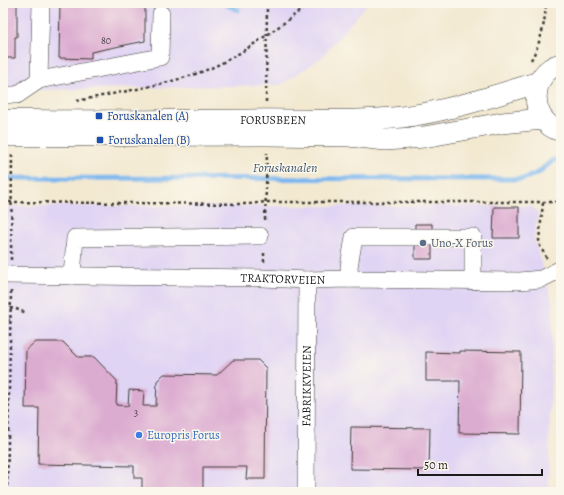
<svg xmlns="http://www.w3.org/2000/svg" width="564" height="495" font-family="Alegreya,serif">
	<style>
		.built { fill: #e0d4f4 }
		.lines { fill: none; stroke-linecap: round; stroke-linejoin: round }
		.stream { stroke: #7db8ef; stroke-width: 5 }
		.building { fill: #dcacd0 }
		.minor-casing { stroke: #3c3b37; stroke-width: 18 }
		.major-casing { stroke: #3c3b37; stroke-width: 22 }
		.path { stroke: #3c3b37; stroke-width: 2.5; stroke-dasharray: 3 3; stroke-linecap: butt }
		.minor { stroke: #fff; stroke-width: 17 }
		.major { stroke: #fff; stroke-width: 21 }
		.transit-dot { fill: #1a4fb4; stroke: #fbf7ec; stroke-width: 1.5 }
		.service-dot { fill: #5c6f8a; stroke: #fbf7ec; stroke-width: 1.5 }
		.shop-dot { fill: #3f7fe0; stroke: #fbf7ec; stroke-width: 1.5 }
		.labels { text-anchor: middle; stroke-width: 3; stroke-linejoin: round; paint-order: stroke }
		.number-label { font-size: 10px; fill: #4c4049 }
		.transit-label { font-size: 12px; fill: #164399; stroke: #fbf7ec; text-anchor: start }
		.street-label { font-size: 12px; fill: #1c1c1c; stroke: #fbf7ec }
		.service-label { font-size: 12px; fill: #4e5e75; stroke: #fbf7ec; text-anchor: start }
		.shop-label { font-size: 12px; fill: #366cbe; stroke: #fbf7ec; text-anchor: start }
		.water-label { font-size: 13px; font-style: italic; fill: #435a70; stroke: #fbf7ec }
	</style>
	<rect width="100%" height="100%" fill="#fbf7ec"/>
	<filter id="ink" filterUnits="userSpaceOnUse"><feTurbulence type="fractalNoise" baseFrequency=".025" numOctaves="2"/><feDisplacementMap in="SourceGraphic" scale="8" xChannelSelector="R" yChannelSelector="G"/><feConvolveMatrix kernelMatrix="1 2 1 2 8 2 1 2 1" color-interpolation-filters="sRGB"/></filter>
	<filter id="wash" filterUnits="userSpaceOnUse"><feTurbulence type="fractalNoise" baseFrequency=".012" numOctaves="4" result="noise"/><feDisplacementMap in="SourceGraphic" scale="16" xChannelSelector="R" yChannelSelector="G"/><feGaussianBlur stdDeviation="0.9" result="paint"/><feColorMatrix in="noise" values="0 0 0 0 0 0 0 0 0 0 0 0 0 0 0 0 0 1.4 0 .05"/><feComposite in="paint" operator="in"/></filter>
	<g filter="url(#wash)">
		<rect width="100%" height="100%" fill="#f3e9d1"/>
		<path class="built" d="M3,3H368L321,58L281,85L3,91Z
			M3,206H532L538,213L534,238L553,305L548,492H3Z"/>
		<g class="lines">
			<path class="stream" d="M223,3L238,10
				M3,178L523,179L538,173L553,160L561,159"/>
		</g>
		<g id="blocks">
			<path class="building" d="M3,3H17V37H15V58H3Z
				M60,3H145V41L91,52V59L59,58Z
				M494,207H519V238H493Z
				M415,224H432V259H415Z
				M35,342H63L78,357H94L117,381L116,405L128,406L129,390L144,391L143,406H156L157,381L164,374L217,375L233,360H258L266,368L265,479H246L247,467H203V492H142V478H134V466L38,464L39,408H25L26,350Z
				M460,351L521,352L520,434L459,433L460,381H426V352L460,353Z
				M351,427L430,428L429,470L350,469Z"/>
		</g>
	</g>
	<g filter="url(#ink)">
		<use href="#blocks" fill-opacity="0" stroke="#3c3b37" stroke-width="1"/>
		<g class="lines">
			<g class="minor-casing">
				<g id="minor">
					<path d="M39,80L41,3"/>
					<path d="M3,95H17L39,80L160,57L161,14"/>
					<path id="s1" d="M3,275L263,278L307,280L350,279L520,281L541,279L561,269"/>
					<path d="M72,276L75,238L260,236"/>
					<path d="M350,279L349,267L354,237H473V281"/>
					<path id="s2" d="M306,492L307,280"/>
				</g>
			</g>
			<g class="major-casing">
				<g id="major">
					<path d="M561,64C528,72 528,122 561,131"/>
					<path id="s3" d="M3,120C85,122 166,120 248,120C299,119 351,123 402,117C448,111 494,96 539,82"/>
					<path d="M3,136L266,135L349,136L386,140L424,137L502,123L543,119"/>
				</g>
			</g>
			<path class="path" d="M531,60C541,42 545,23 546,3
				M77,101C119,92 169,85 209,69C246,53 279,26 311,3
				M266,102L267,3
				M3,202L249,204L265,202H561
				M543,203L539,240L540,246L547,259
				M265,220L267,153
				M11,260L12,155
				M264,262V251
				M10,308L16,309L27,313
				M3,320H10
				M7,492L11,291"/>
			<use href="#minor" class="minor"/>
			<use href="#major" class="major"/>
		</g>
	</g>
	<g class="transit-dot">
		<rect x="95" y="112" width="8" height="8" rx="2"/>
		<rect x="96" y="136" width="8" height="8" rx="2"/>
	</g>
	<circle class="service-dot" cx="423" cy="243" r="4"/>
	<circle class="shop-dot" cx="139" cy="435" r="4"/>
	<g class="labels">
		<g class="number-label">
			<text x="106" y="44">80</text>
			<text x="136" y="416">3</text>
		</g>
		<g class="transit-label">
			<text x="107" y="120">Foruskanalen (A)</text>
			<text x="108" y="144">Foruskanalen (B)</text>
		</g>
		<g class="street-label">
			<text dy="4" stroke="none"><textPath href="#s3" startOffset="270">FORUSBEEN</textPath></text>
			<text dy="4" stroke="none"><textPath href="#s1" startOffset="280">TRAKTORVEIEN</textPath></text>
			<text dy="4" stroke="none"><textPath href="#s2" startOffset="106">FABRIKKVEIEN</textPath></text>
		</g>
		<g class="service-label">
			<text x="431" y="247">Uno-X Forus</text>
		</g>
		<g class="shop-label">
			<text x="147" y="439">Europris Forus</text>
		</g>
		<g class="water-label">
			<text x="285" y="172">Foruskanalen</text>
		</g>
	</g>
	<rect width="564" height="495" fill="none" stroke="#fbf7ec" stroke-width="16"/>
	<path d="M418 469v6h124v-6" fill="none" stroke="#1c1c1c" stroke-width="2"/>
	<text x="424" y="469" font-size="12" fill="#1c1c1c" stroke="#fbf7ec" stroke-width="3" paint-order="stroke">50 m</text>
</svg>
